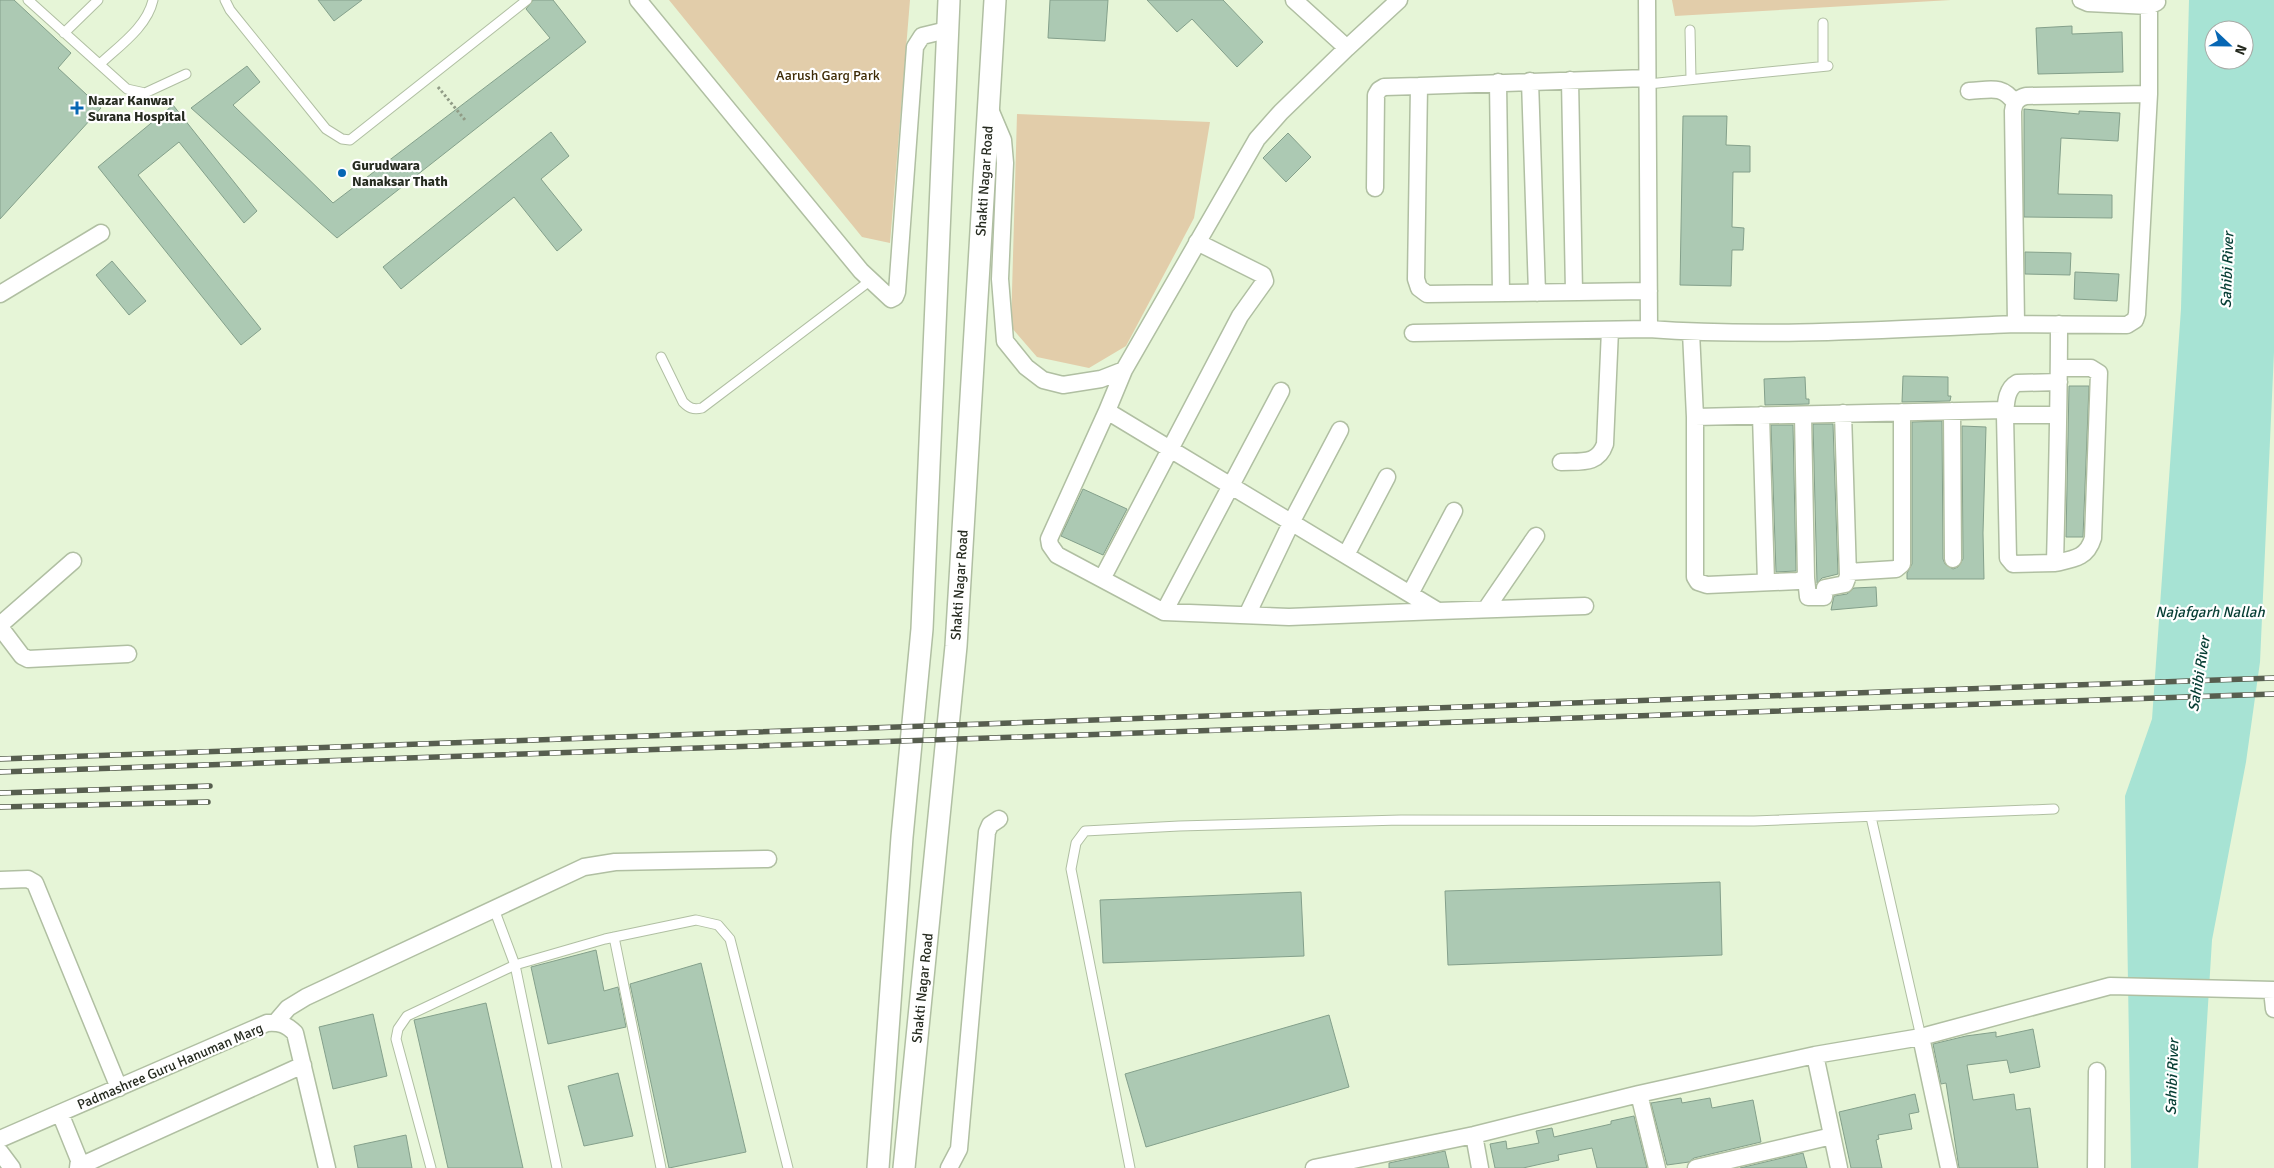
<svg xmlns="http://www.w3.org/2000/svg" width="2274" height="1168" font-family="Signika,sans-serif">
	<style>
		.green { fill: #e2cdaa }
		.water { fill: #a7e3d4; fill-rule: evenodd }
		.building { fill: #acc9b3; stroke: #84a08b }
		.lines { fill: none; stroke-linecap: round; stroke-linejoin: round }
		.service-casing { stroke: #b0bfa2; stroke-width: 11 }
		.minor-casing { stroke: #b0bfa2; stroke-width: 19 }
		.tertiary-casing { stroke: #b0bfa2; stroke-width: 24 }
		.path { stroke: #919c86; stroke-width: 3; stroke-dasharray: 2.5 2.5; stroke-linecap: butt }
		.service { stroke: #fff; stroke-width: 9 }
		.minor { stroke: #fff; stroke-width: 16 }
		.tertiary { stroke: #fff; stroke-width: 21 }
		.rail-casing { stroke: #575e4f; stroke-width: 5.5 }
		.rail { stroke: #fff; stroke-width: 4; stroke-dasharray: 11; stroke-linecap: butt }
		.poi-dot { fill: #0767b4; stroke: #fff; stroke-width: 2 }
		.labels { text-anchor: middle; stroke-width: 4.5; stroke-linejoin: round; paint-order: stroke }
		.park-label { font-size: 14px; fill: #3e2b06; stroke: #fff }
		.poi-label { font-size: 14px; font-weight: bold; fill: #262b20; stroke: #fff; text-anchor: start }
		.street-label { font-size: 14px; fill: #262b20; stroke: #fff }
		.water-label { font-size: 15px; font-style: italic; fill: #063e34; stroke: #fff }
	</style>
	<rect width="100%" height="100%" fill="#e6f5d7"/>
	<path class="green" d="M669,0H910L890,243L862,237Z
		M1672,0H1951L1675,16Z
		M1017,114L1210,122L1194,218L1126,346L1089,368L1037,357L1011,327Z"/>
	<path class="water" d="M2189,0H2274V352L2260,662L2246,762L2212,940L2198,1168H2131L2125,796L2152,719L2181,309ZM2214,30H2244V60H2214Z"/>
	<path class="building" d="M0,0H14L71,53L58,68L101,108L0,219Z
		M318,0H362L334,21Z
		M533,0H553L586,42L337,238L191,108L247,66L260,82L233,105L333,203L550,38L526,9Z
		M1050,0H1108L1105,41L1048,38Z
		M1147,0H1223L1263,42L1237,67L1192,19L1177,32Z
		M2072,26V34L2122,32L2123,72L2038,74L2036,28Z
		M173,105L257,211L244,223L179,142L138,175L261,329L241,345L98,167Z
		M2024,109L2079,114V111L2120,113L2118,141L2061,138L2058,194L2112,195V218L2024,217Z
		M1683,116H1727L1726,145L1750,146V172H1733L1732,227L1744,228L1743,250H1732L1731,286L1680,285Z
		M551,132L569,156L541,179L582,230L557,251L514,197L401,289L383,267Z
		M1288,133L1311,157L1286,182L1263,158Z
		M2025,252L2071,253L2070,275L2025,274Z
		M112,261L146,301L129,315L96,275Z
		M2075,272L2119,274L2117,301L2074,299Z
		M1903,376L1948,377V396H1951L1950,401L1902,402Z
		M1805,377L1806,399H1809V404L1765,405L1764,379Z
		M2069,386H2089L2083,537H2066Z
		M1942,421L1943,559L1945,564L1953,569L1958,567L1963,559L1962,426L1986,427L1983,533L1984,579H1907V573L1912,564V422Z
		M1813,424H1833L1838,574L1822,578L1817,583Z
		M1771,425H1793L1796,571L1776,572Z
		M1083,489L1127,509L1103,555L1061,536Z
		M1876,587L1877,606L1831,610L1834,596L1847,594L1854,588Z
		M1720,882L1722,955L1448,965L1445,891Z
		M1301,892L1304,956L1103,963L1100,900Z
		M596,950L604,991L618,987L626,1027L548,1044L531,967Z
		M701,963L746,1152L669,1168L630,984Z
		M486,1003L523,1168H448L414,1020Z
		M373,1014L387,1076L333,1089L319,1027Z
		M1329,1015L1349,1087L1146,1147L1125,1074Z
		M2033,1029L2040,1067L2010,1073L2007,1060L1967,1065L1973,1100L2014,1094L2016,1110L2030,1108L2038,1168H1959L1946,1083L1941,1084L1933,1044L1966,1036L1996,1032V1037Z
		M618,1073L633,1136L584,1146L568,1086Z
		M1915,1094L1919,1112L1909,1114L1912,1129L1878,1135L1879,1139L1876,1140L1882,1168H1851L1839,1112Z
		M1681,1098L1682,1103L1710,1098L1712,1108L1753,1100L1761,1142L1694,1158L1689,1162L1667,1165L1651,1103Z
		M1634,1116L1647,1168H1597L1592,1148L1558,1155L1559,1160L1523,1168H1495L1490,1144L1506,1141L1507,1149L1539,1143L1536,1131L1552,1128L1554,1137L1611,1124V1121Z
		M406,1135L412,1168H358L354,1146Z
		M1445,1151L1449,1168H1389V1163Z
		M1803,1153L1807,1168H1740Z"/>
	<g class="lines">
		<g class="service-casing">
			<path id="service" d="M28,0L127,89L145,93L186,74
				M225,0L230,10L326,129L342,139L350,140L527,0
				M1690,30L1691,79
				M64,33L98,0
				M100,64C119,46 147,27 153,0
				M1823,66V23
				M1648,84L1828,66
				M661,357L683,402C689,408 693,410 702,408L871,280
				M1871,817L1921,1037
				M494,909L515,965L557,1168
				M614,937L661,1168
				M431,1168L396,1039L398,1029L407,1016L515,965L605,939L696,920L718,925L730,939L788,1168
				M1130,1168L1071,869L1076,843L1085,831L1179,826L1401,820L1754,821L2054,809"/>
		</g>
		<g class="minor-casing">
			<path id="minor" d="M638,0L861,271L891,299L895,297L897,292L915,47L922,36L947,30
				M1294,0L1347,48L1399,0
				M2081,0L2088,3L2149,6L2157,2
				M1647,78L1419,86L1416,279L1419,288L1427,294L1649,291
				M1570,80L1574,292
				M1530,81L1537,293
				M1498,82L1501,293
				M1969,91C1990,90 2002,84 2015,103
				M989,107L1003,140L1005,163L1000,279L1005,341L1026,367L1043,380L1063,385L1101,379L1124,370L1257,139L1281,112L1347,48
				M1375,188L1376,95L1379,90L1384,87L1419,86
				M0,294L101,233
				M2016,324L2127,325L2135,320L2137,314L2149,94V6
				M1649,329C1771,338 1894,329 2016,324L2013,111C2014,102 2018,98 2026,96L2149,94
				M1691,332L1695,417L2005,410
				M1413,333L1649,329L1647,0
				M2059,382L2017,383C2006,389 2006,403 2005,415L2008,558L2013,564L2055,563C2057,484 2059,404 2059,324
				M1107,411L1049,539L1050,545L1057,555L1164,612L1289,617L1438,611L1107,411L1124,370
				M1952,411L1953,559
				M1761,415L1766,582
				M2005,415H2058
				M1695,417V577L1698,582L1707,585L1798,581L1806,578L1803,415
				M1561,462C1581,461 1598,465 1605,444L1610,330
				M1346,555L1387,477
				M2055,563C2074,559 2087,558 2093,538L2099,373L2091,368H2059
				M1848,572L1896,569L1902,564V412
				M1806,578L1808,597H1824L1825,588L1845,584L1848,576L1843,413
				M1102,579L1240,316L1265,281L1263,275L1197,242
				M1410,594L1454,511
				M1486,609L1536,536
				M1438,611L1585,606
				M1164,612L1281,391
				M1247,615L1292,521L1340,430
				M0,625L73,561
				M0,627L22,656L28,659L128,654
				M0,880L28,879L35,883L119,1088
				M2272,990L2274,1009
				M276,1022L288,1008L306,997L584,867L615,862L768,859
				M1921,1037L1949,1168
				M1815,1055L1839,1168
				M1639,1094L1657,1168
				M60,1113L79,1160L78,1168
				M1474,1135L1480,1168
				M0,1139L267,1023C279,1022 286,1024 295,1033L327,1168
				M0,1152L12,1168
				M80,1166L303,1065
				M949,1168L959,1149L987,832L990,825L999,819
				M1314,1168L1474,1135L1639,1094L1815,1055L1921,1037L2110,986L2274,990
				M1696,1168L1832,1136
				M2096,1168L2097,1071"/>
		</g>
		<g class="tertiary-casing">
			<path id="tertiary" d="M878,1168L902,837L922,629L949,0
				M904,1168L956,646L995,0"/>
		</g>
		<path class="path" d="M438,87L465,120"/>
		<use href="#service" class="service"/>
		<use href="#minor" class="minor"/>
		<use href="#tertiary" class="tertiary"/>
		<g class="rail-casing">
			<path id="rail" d="M0,759L2274,678
				M0,772L2274,694
				M0,793L210,786
				M0,807L208,802"/>
		</g>
		<use href="#rail" class="rail"/>
	</g>
	<g class="poi-dot">
		<path d="M74.5 100.5h5v5h5v5h-5v5h-5v-5h-5v-5h5z"/>
		<circle cx="342" cy="173" r="5"/>
	</g>
	<g class="labels">
		<g class="park-label">
			<text x="828" y="80">Aarush Garg Park</text>
		</g>
		<g class="poi-label">
			<text x="88" y="105">Nazar Kanwar<tspan x="88" dy="16">Surana Hospital</tspan></text>
			<text x="352" y="170">Gurudwara<tspan x="352" dy="16">Nanaksar Thath</tspan></text>
		</g>
		<g class="street-label">
			<text transform="translate(984 181) rotate(-86)" y="5">Shakti Nagar Road</text>
			<text transform="translate(959 585) rotate(-86)" y="5">Shakti Nagar Road</text>
			<text transform="translate(922 988) rotate(-84)" y="5">Shakti Nagar Road</text>
			<text transform="translate(170 1066) rotate(-23)" y="5">Padmashree Guru Hanuman Marg</text>
		</g>
		<g class="water-label">
			<text transform="translate(2227 270) rotate(-88)" y="5">Sahibi River</text>
			<text x="2210" y="617">Najafgarh Nallah</text>
			<text transform="translate(2199 674) rotate(-81)" y="5">Sahibi River</text>
			<text transform="translate(2172 1077) rotate(-88)" y="5">Sahibi River</text>
		</g>
	</g>
	<g transform="translate(2229 45) rotate(112)"><circle r="24" fill="#ffffff" stroke="#a8aaa6"/>
	<path d="M0-4L9 19L0 12L-9 19Z" fill="#0767b4"/>
	<text y="-8" font-size="14" font-weight="bold" text-anchor="middle" fill="#262b20">N</text>
	</g>
</svg>
